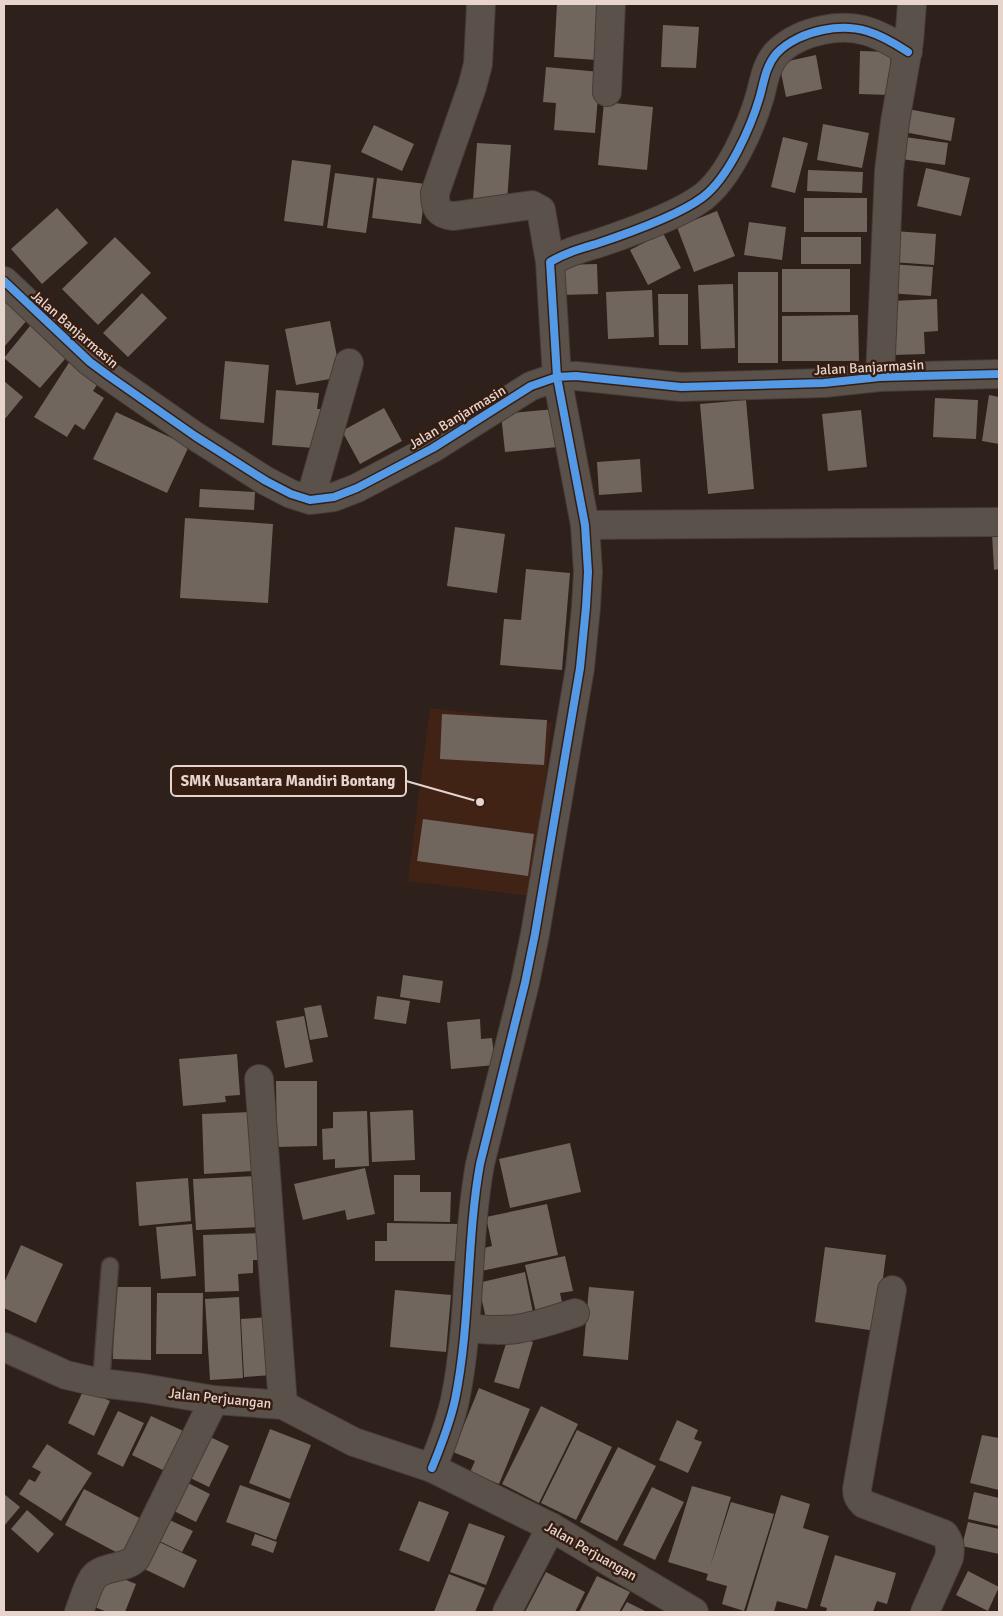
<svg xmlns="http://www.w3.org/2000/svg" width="1003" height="1616" font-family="Signika,sans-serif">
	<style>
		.built { fill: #412316 }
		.building { fill: #70665e }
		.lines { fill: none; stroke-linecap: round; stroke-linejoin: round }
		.service-casing { stroke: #483b37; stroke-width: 19 }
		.minor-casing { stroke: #483b37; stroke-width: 30 }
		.tertiary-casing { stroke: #483b37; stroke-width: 30 }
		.service { stroke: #5b514b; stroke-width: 16 }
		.minor { stroke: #5b514b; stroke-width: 28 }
		.tertiary { stroke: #5b514b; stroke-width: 28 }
		.cycleway-casing { stroke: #361d12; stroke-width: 11 }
		.cycleway { stroke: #5399e6; stroke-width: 8 }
		.labels { text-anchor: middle; stroke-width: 5; stroke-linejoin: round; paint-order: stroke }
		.street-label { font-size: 14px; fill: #e6d4cd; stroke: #361d12 }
		.leader { fill: none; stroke: #e6d4cd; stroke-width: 2 }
		.callout-dot { fill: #e6d4cd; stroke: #361d12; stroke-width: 2 }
		.callout { fill: #361d12; stroke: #e6d4cd; stroke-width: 2 }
		.callout-label { font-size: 15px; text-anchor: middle; font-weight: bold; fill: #e6d4cd }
	</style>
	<rect width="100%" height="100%" fill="#2e201a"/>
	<path class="built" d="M430,708L552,723L531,896L408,881Z"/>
	<path class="building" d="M557,4H601L597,60L554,57Z
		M663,25L699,27L696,68L661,67Z
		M860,51L891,52L889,95L859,94Z
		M816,55L822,89L786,97L779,63Z
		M546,67L600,72L595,133L554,130L556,103L543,102Z
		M604,102L653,107L647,170L598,165Z
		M908,109L955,118L951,141L904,132Z
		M823,124L869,133L862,168L817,160Z
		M374,125L414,144L402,171L361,152Z
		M783,137L808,143L795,193L771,187Z
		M905,137L948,143L945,165L901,159Z
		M477,143L511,145L507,202L473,200Z
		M292,160L331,165L323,226L284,221Z
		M926,168L970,178L961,216L917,206Z
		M808,170L863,172L862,193L807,191Z
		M335,173L374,178L366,233L327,228Z
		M377,178L426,184L421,224L372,218Z
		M804,198H867V232H804Z
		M57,208L88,243L42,284L11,249Z
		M717,211L735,256L694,272L677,227Z
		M749,222L786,227L782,260L744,255Z
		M894,231L936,234L934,265L892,262Z
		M663,233L681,268L648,285L630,250Z
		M115,237L151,273L98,325L62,289Z
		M801,237H861V264H801Z
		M597,264L598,294L560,295L559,265Z
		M890,264L933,267L931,296L888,293Z
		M782,269H850V312H782Z
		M738,272H778V363H738Z
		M733,284L735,348L701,349L698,285Z
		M4,285L34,312L4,347Z
		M652,290L654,337L608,339L606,292Z
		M142,293L167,318L128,357L103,333Z
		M658,294H688V345H659Z
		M937,299L938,331L924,332L925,354L893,355L890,301Z
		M858,315L859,361H782V316Z
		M34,321L71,352L40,388L4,358Z
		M330,321L341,377L296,385L285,329Z
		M70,361L100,380L93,391L104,398L84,430L75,424L67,437L34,417Z
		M225,361L269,365L264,423L220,419Z
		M4,381L23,397L4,420Z
		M276,390L319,393L317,409H325L314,448L272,445Z
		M989,395L999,397V444L982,441Z
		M935,398L978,400L976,439L933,437Z
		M746,400L754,489L708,494L700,404Z
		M384,408L402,441L360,464L342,431Z
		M555,409L558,447L505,452L501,414Z
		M861,410L867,467L828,471L822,414Z
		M116,412L189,446L167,493L93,459Z
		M640,459L642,492L599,495L597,462Z
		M200,489L255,492L254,510L199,507Z
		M185,518L273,524L268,603L180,598Z
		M455,527L505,534L497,593L447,586Z
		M992,534H999V569L994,570Z
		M526,569L570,573L562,670L500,665L504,619L521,620Z
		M442,714L547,720L544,765L440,759Z
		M423,819L534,834L528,876L417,861Z
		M403,975L443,981L440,1003L400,997Z
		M377,996L410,1001L406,1024L374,1019Z
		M321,1005L328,1037L310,1040L304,1008Z
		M304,1016L313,1062L285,1068L276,1021Z
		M480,1019L481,1039L492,1038L495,1065L451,1069L447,1022Z
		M237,1054L240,1095L225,1096L226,1102L183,1106L179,1059Z
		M276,1081H317V1146L277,1147Z
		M413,1110L415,1160L372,1162L370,1112Z
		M367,1111L369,1166L335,1168V1159L323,1160L322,1129L333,1128V1112Z
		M251,1112L253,1171L204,1174L202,1114Z
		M570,1143L581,1192L510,1208L499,1159Z
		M365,1168L375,1214L347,1220L345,1210L303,1220L294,1184Z
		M394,1175H420V1192H451L450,1222L394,1221Z
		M257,1176L259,1227L196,1230L193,1179Z
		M188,1178L191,1221L139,1226L136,1182Z
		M547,1204L558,1255L481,1271L476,1250L492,1246L486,1217Z
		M387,1223L460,1224L459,1261H375V1241H387Z
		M192,1224L196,1276L161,1279L156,1227Z
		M263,1233L264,1260H253V1273L238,1274L239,1291L205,1292L203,1235Z
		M21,1245L63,1264L36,1323L4,1308V1283Z
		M825,1247L886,1255L876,1331L815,1322Z
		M565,1256L573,1291L560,1293L564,1311L537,1317L525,1265Z
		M525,1272L533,1313L487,1323L478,1283Z
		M114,1287H151V1360L113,1359Z
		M589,1287L634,1291L628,1360L583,1356Z
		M395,1290L451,1295L446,1352L390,1347Z
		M157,1293H203L202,1354H156Z
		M239,1297L243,1378L210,1380L205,1299Z
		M270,1317L273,1375L244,1377L241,1319Z
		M509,1334L533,1342L519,1389L494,1382Z
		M479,1388L530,1409L499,1484L470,1472L475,1461L453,1452Z
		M84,1389L110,1401L94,1436L68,1423Z
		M541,1406L578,1424L539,1503L502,1484Z
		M118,1411L144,1423L123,1467L97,1454Z
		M151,1416L190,1434L171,1474L132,1455Z
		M677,1420L698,1430L694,1439L702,1442L688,1473L659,1460Z
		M270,1429L311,1445L290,1499L249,1483Z
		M577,1430L612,1447L576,1520L541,1503Z
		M202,1433L229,1446L209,1487L182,1474Z
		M982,1435L999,1438V1490L970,1483Z
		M47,1444L92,1473L61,1521L19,1494L29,1479L35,1482L41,1472L32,1467Z
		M618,1447L656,1466L617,1541L580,1522Z
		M180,1479L210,1494L196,1522L166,1507Z
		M240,1485L290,1503L276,1540L226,1522Z
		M692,1486L731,1497L710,1567L731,1502L774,1514L744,1611L722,1604L727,1586L706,1580L708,1574L668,1562Z
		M652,1487L684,1502L655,1560L623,1545Z
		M84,1489L149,1523L129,1559L65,1525Z
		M974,1492L999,1498V1526L968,1519Z
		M4,1494L20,1507L4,1526Z
		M781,1495L810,1504L803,1528L829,1536L807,1609L777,1601L774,1612H746Z
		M419,1501L449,1512L429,1562L399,1550Z
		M27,1510L54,1534L38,1553L11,1529Z
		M161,1516L193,1531L182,1552L151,1537Z
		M968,1522L999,1529V1554L962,1546Z
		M469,1523L505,1536L486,1585L450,1572Z
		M255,1534L277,1542L273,1553L251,1545Z
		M151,1538L197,1560L184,1588L138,1566Z
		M835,1555L896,1573L887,1604L877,1601L873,1612H826L827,1608L820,1606Z
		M968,1571L999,1587L988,1611L956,1595Z
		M106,1572L136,1584L125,1612H107L92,1606Z
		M546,1572L585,1592L575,1612H525Z
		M449,1574L485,1588L475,1612H434Z
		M597,1576L630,1592L619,1612H579Z
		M627,1602L647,1612H621Z"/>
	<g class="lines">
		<g class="service-casing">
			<path id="service" d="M101,1383L110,1266"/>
		</g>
		<g class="minor-casing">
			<path id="minor" d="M481,4L478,64L472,87L435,193C435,208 438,215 454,216L532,205L541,210L550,262
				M607,92L611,4
				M4,281L90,362L109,376L195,436L266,481L291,494L310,500L334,497L357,488L433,448L531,386L557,377L576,376L681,387L824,383L880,377L999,374
				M880,377L889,171L895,122L909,42L912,4
				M310,500L349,363
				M585,525L999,522
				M259,1079L283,1405
				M892,1290L857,1489C857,1496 859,1499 864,1504L944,1534C950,1542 951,1548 949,1558L925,1612
				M465,1327C512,1335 531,1327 575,1313
				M432,1468C441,1446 450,1423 455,1400C471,1322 466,1242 480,1164L525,983L535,934L580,668L586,607L588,572L585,525L557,377L550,262C565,253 579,249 596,244C626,234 678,216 703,197C729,177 751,127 760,96C764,81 766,66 776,54C788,41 807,33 823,30C857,23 879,33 908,52
				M79,1612C83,1602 87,1587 93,1578C103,1565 125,1570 136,1558L214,1400
				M507,1612L551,1527"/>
		</g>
		<g class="tertiary-casing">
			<path id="tertiary" d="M4,1347L66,1375L101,1383L143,1388L214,1400L283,1405L354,1442L432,1468L551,1527L694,1612"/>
		</g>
		<use href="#service" class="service"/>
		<use href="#minor" class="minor"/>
		<use href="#tertiary" class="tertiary"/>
		<g class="cycleway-casing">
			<path id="cycleway" d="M4,281L90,362L109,376L195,436L266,481L291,494L310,500L334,497L357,488L433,448L531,386L557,377L576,376L681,387L824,383L880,377L999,374
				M432,1468C441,1446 450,1423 455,1400C471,1322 466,1242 480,1164L525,983L535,934L580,668L586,607L588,572L585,525L557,377L550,262C565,253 579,249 596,244C626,234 678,216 703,197C729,177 751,127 760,96C764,81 766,66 776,54C788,41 807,33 823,30C857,23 879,33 908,52"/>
		</g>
		<use href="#cycleway" class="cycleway"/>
	</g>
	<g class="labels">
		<g class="street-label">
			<text transform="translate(75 329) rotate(41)" y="5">Jalan Banjarmasin</text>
			<text transform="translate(869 367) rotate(-3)" y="5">Jalan Banjarmasin</text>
			<text transform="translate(457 417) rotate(-31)" y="5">Jalan Banjarmasin</text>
			<text transform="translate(220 1398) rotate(6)" y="5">Jalan Perjuangan</text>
			<text transform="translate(591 1551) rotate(30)" y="5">Jalan Perjuangan</text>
		</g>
	</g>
	<path class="leader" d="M480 802L406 781"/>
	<circle class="callout-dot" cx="480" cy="802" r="5"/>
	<rect class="callout" x="171" y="766" width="235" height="30" rx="5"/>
	<g class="callout-label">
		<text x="288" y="786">SMK Nusantara Mandiri Bontang</text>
	</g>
	<rect width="1003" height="1616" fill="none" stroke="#e6d4cd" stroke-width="10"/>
</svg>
